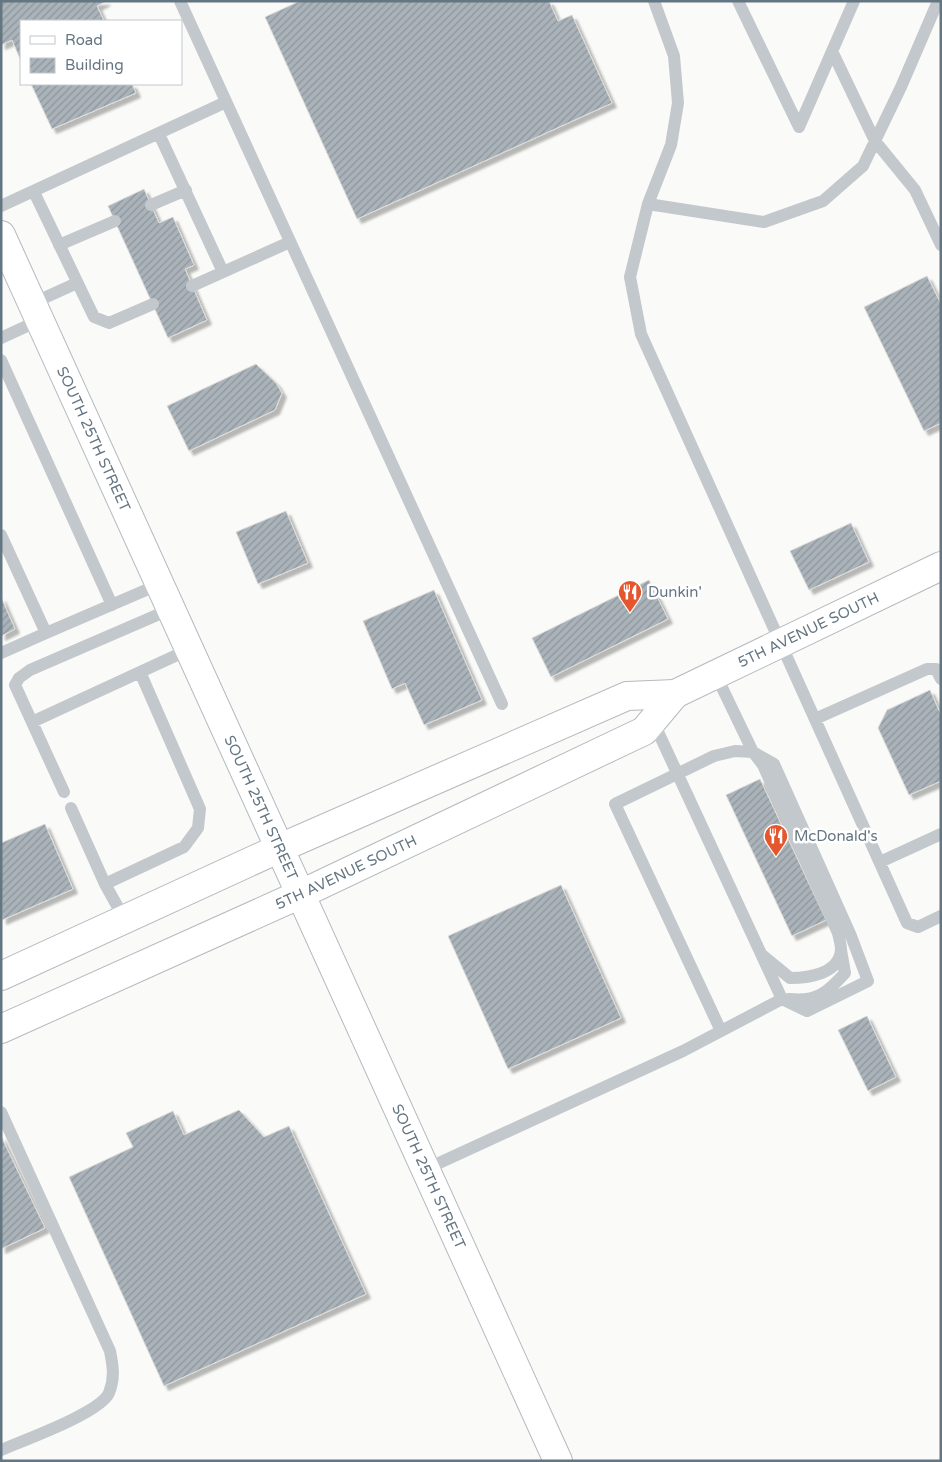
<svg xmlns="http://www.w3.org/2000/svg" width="942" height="1462" font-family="'Varela Round',sans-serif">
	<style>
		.building { fill: url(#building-hatch); stroke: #dcdcda; filter: url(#shadow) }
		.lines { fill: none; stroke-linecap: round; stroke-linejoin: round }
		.secondary-casing { stroke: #b3babf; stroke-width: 30 }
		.primary-casing { stroke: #b5babe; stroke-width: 30 }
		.lane { stroke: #c3c8cc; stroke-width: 12 }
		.secondary { stroke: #fff; stroke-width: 28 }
		.primary { stroke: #fff; stroke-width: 28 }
		.labels { text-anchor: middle; stroke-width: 5; stroke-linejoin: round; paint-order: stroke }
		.street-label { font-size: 15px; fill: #657683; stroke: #fff }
		.poi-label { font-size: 15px; fill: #657683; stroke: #fff; text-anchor: start }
	</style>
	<defs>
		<pattern id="building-hatch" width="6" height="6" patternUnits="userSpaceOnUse" patternTransform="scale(1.25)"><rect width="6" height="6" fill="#aab3b9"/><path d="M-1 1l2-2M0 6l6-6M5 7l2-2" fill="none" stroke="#8e969c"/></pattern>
		<filter id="shadow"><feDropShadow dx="4.5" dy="4.5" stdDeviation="1" flood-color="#0004"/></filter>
	</defs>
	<rect width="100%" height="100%" fill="#fafaf8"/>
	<path class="building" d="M1,1H106L97,6L104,21H21V61L12,40L1,45Z
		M300,1H549L558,21L572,15L612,103L357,219L265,17Z
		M31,84H132L136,93L52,129Z
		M144,189L159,223L173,217L194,265L185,269L207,320L168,338L108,206Z
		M927,276L941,304V423L924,431L864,307Z
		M256,364L276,383L282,393L275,410L189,451L167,406Z
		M286,511L308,563L258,584L236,532Z
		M851,523L869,562L809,590L790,551Z
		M649,580L668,619L551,677L532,638Z
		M434,590L482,700L424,725L405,683L392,689L363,621Z
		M1,597L15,629L1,636Z
		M930,690L941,715V781L909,795L878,728L887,710Z
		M760,779L826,920L792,936L726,795Z
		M45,824L73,889L2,920L1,843Z
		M561,885L621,1018L508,1069L448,936Z
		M867,1016L896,1077L868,1091L838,1030Z
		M239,1110L264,1137L289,1126L366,1294L164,1386L69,1177L133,1147L126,1133L173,1111L184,1135Z
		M1,1136L45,1228L1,1249Z"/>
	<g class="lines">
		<g class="secondary-casing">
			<g id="secondary">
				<path id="s1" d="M1,235L558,1461"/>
			</g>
		</g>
		<g class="primary-casing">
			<g id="primary">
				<path d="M1,976L280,848L627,696L675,694"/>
				<path id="s2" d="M1,1029L301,894L644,731L675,694L941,566"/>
			</g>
		</g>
		<path class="lane" d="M180,1L502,704
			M654,1L674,56L678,103L671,145L648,204L630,277L641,334L907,923L918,927L941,916
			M738,1L799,127L854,1
			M833,53L875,141L915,190L941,245
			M159,134L223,272
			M34,192L94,317L109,323L153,304
			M648,204L764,222L823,201L863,166L901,87L938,1
			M151,205L186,190
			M1,206L226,102
			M59,245L115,221
			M192,286L290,242
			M33,303L77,283
			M1,338L40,320
			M1,360L112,605
			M1,535L46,633L160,584
			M1,653L46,633
			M715,673L753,752L774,764L851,936L868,981L807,1011L782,999
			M815,719L927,669H936L941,679
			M32,722L190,649
			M64,792L15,685L19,678L30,670L171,609
			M71,808L105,884L125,920
			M880,862L941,834
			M105,884L184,847L198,828L200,809L140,672
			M789,999C817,1002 827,993 845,973L841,950
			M721,1031L615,804L714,756L735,751L753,752L763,765L838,933C839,938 841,945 841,949C840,974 808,978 790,978L762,955
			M1,1112L110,1351C113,1366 115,1378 109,1393C100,1413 24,1440 1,1450
			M426,1169L683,1051L782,999L653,721"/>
		<use href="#secondary" class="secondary"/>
		<use href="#primary" class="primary"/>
	</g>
	<defs>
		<g id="restaurant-pin" transform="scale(1.25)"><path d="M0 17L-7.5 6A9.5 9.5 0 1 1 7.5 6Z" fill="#e4572e" stroke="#fff"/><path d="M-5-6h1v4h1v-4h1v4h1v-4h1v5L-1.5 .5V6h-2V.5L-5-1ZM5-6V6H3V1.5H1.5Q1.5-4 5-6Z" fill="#fff"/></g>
	</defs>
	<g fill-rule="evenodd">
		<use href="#restaurant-pin" x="630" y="592"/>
		<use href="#restaurant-pin" x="776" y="836"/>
	</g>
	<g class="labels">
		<g class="street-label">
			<text dy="5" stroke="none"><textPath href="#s1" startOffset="224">SOUTH 25TH STREET</textPath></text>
			<text dy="5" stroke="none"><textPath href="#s2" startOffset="905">5TH AVENUE SOUTH</textPath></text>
			<text dy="5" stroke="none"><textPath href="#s1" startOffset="629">SOUTH 25TH STREET</textPath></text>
			<text dy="5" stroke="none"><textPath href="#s2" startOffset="379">5TH AVENUE SOUTH</textPath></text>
			<text dy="5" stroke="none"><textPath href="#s1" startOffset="1034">SOUTH 25TH STREET</textPath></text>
		</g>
		<g class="poi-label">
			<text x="648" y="597">Dunkin'</text>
			<text x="794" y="841">McDonald's</text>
		</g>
	</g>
	<rect width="942" height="1462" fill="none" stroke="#657683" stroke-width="5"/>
	<rect x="20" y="20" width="162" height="65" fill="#ffffff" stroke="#c1c8cd"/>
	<rect x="30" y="36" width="25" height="8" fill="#ffffff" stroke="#c1c8cd"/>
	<text x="65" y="45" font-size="15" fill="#657683">Road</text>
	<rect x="30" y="58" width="25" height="15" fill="url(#building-hatch)" stroke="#c1c8cd"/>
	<text x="65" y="70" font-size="15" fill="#657683">Building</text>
</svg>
